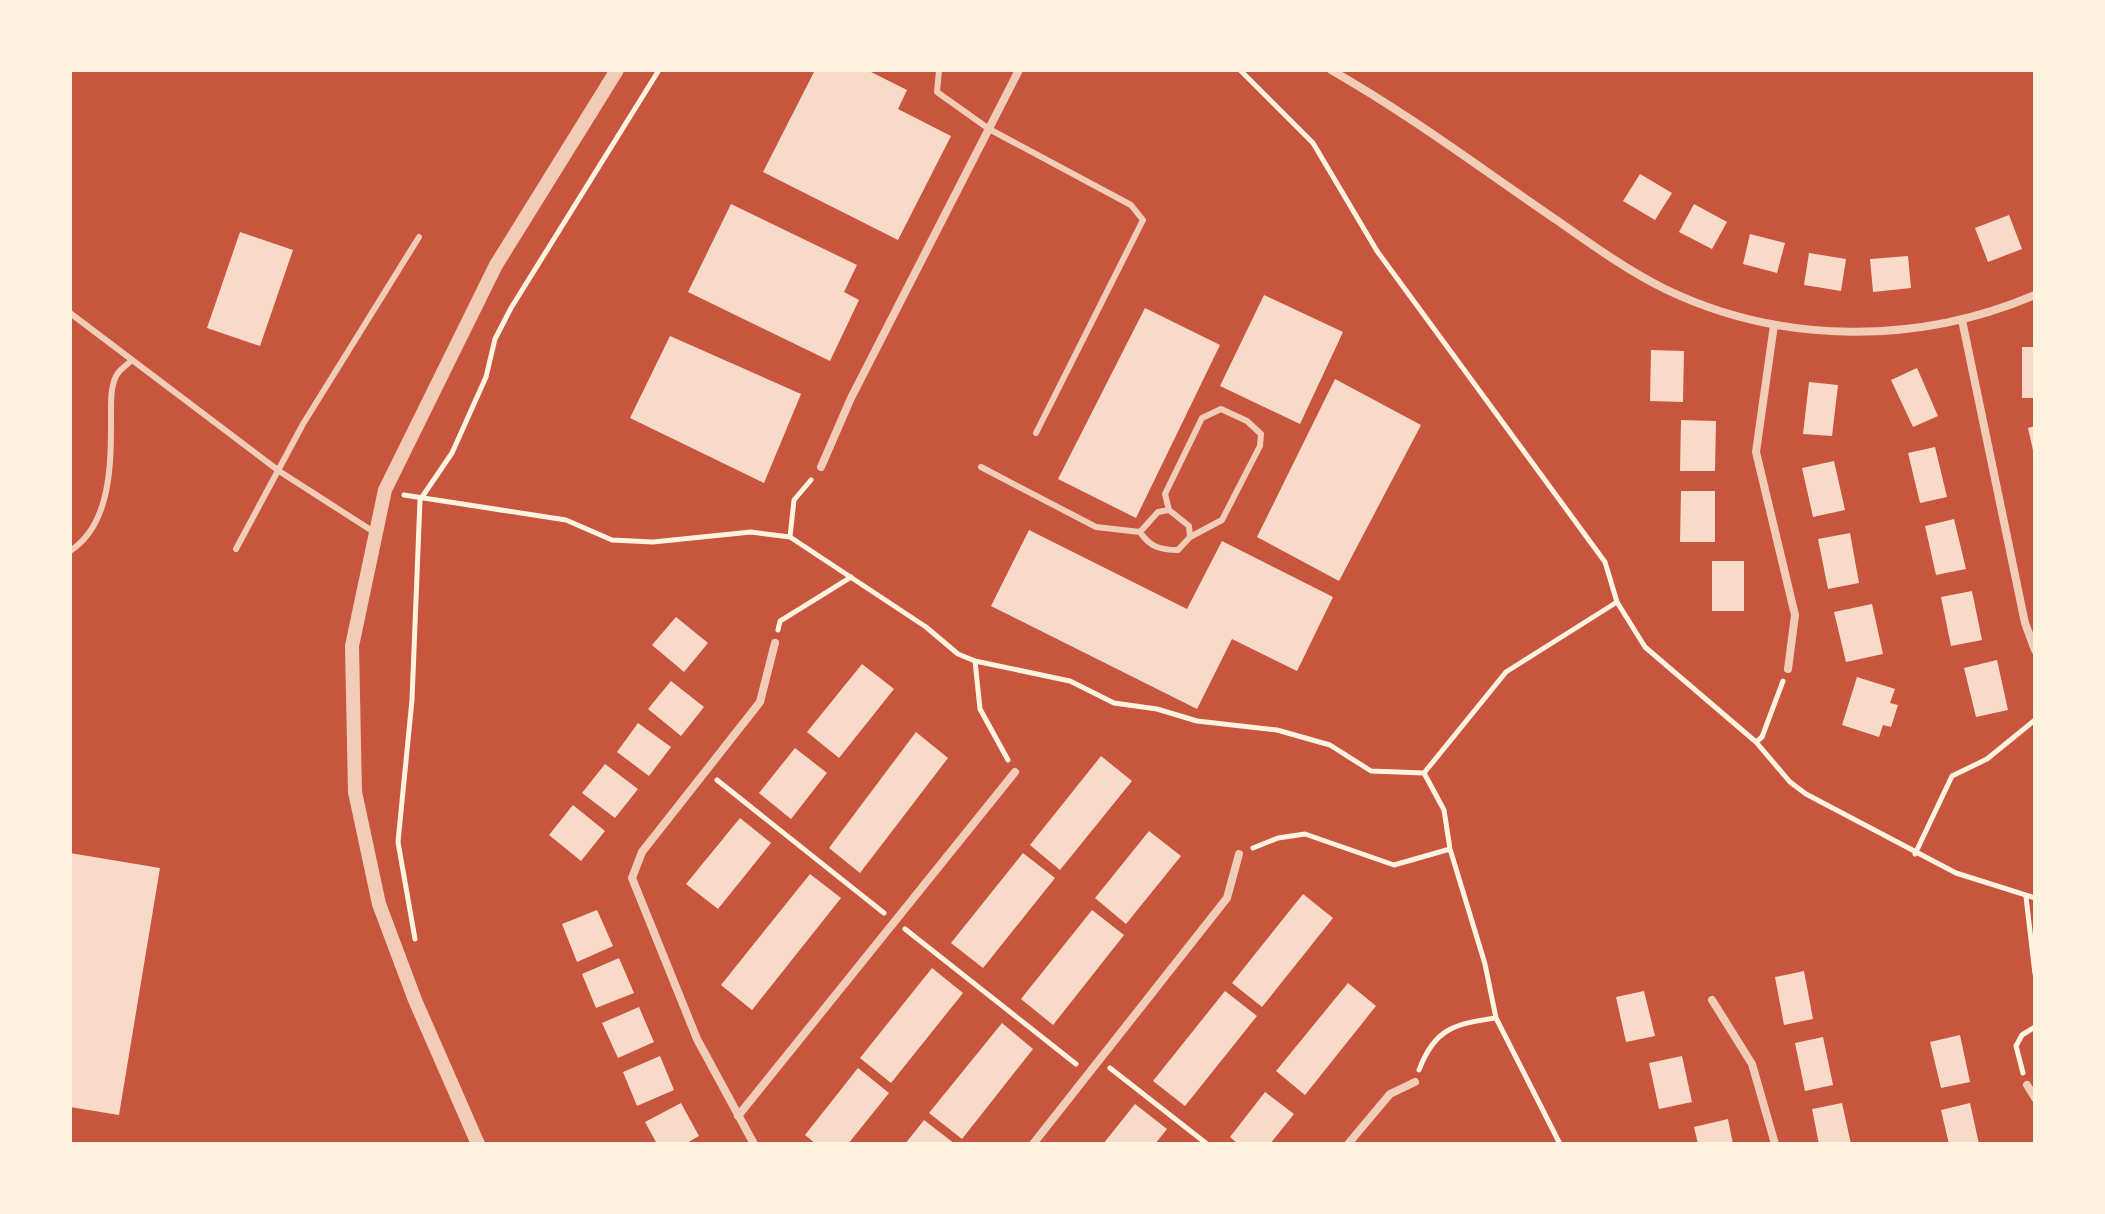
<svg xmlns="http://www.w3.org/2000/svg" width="2105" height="1214" font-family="'Alegreya Sans',sans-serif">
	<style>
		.building { fill: #f7dbc8 }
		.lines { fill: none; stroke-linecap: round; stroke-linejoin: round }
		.path { stroke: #fff3e0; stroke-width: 5 }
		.service { stroke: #f1ccb7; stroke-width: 6 }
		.minor { stroke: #f1ccb7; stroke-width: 8 }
		.tertiary { stroke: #f1ccb7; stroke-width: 14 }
	</style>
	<rect width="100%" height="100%" fill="#c8553d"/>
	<path class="building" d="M815,70H867L907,90L898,109L951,136L898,240L763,172Z
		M1640,174L1672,193L1655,220L1623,201Z
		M731,204L857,265L844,292L859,300L830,361L688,292Z
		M1694,204L1727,222L1712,249L1679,232Z
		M2009,215L2022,249L1988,262L1975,228Z
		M240,232L293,250L260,346L207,328Z
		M1750,234L1785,243L1777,273L1743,264Z
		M1809,253L1846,259L1841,291L1804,285Z
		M1908,256L1911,288L1873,292L1870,259Z
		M1264,295L1343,332L1300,424L1220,386Z
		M1145,308L1220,345L1136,518L1058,479Z
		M670,336L801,394L764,483L630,418Z
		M2022,347H2035V398H2022Z
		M1651,350L1684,351L1683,402L1650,401Z
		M1917,368L1938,416L1913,427L1891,380Z
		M1335,379L1421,425L1339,581L1257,537Z
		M1809,382L1838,385L1832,436L1803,434Z
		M1681,420L1716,421L1715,471H1680Z
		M2035,426V455H2034L2028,428Z
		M1935,447L1947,497L1920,503L1908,453Z
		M1834,461L1845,510L1813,517L1802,468Z
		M1681,491H1715V542H1680Z
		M1954,519L1966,569L1936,575L1925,526Z
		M1029,530L1187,609L1222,541L1333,597L1297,671L1232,639L1197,709L991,606Z
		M1850,533L1859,583L1828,589L1818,539Z
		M1712,561H1744V611H1712Z
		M1972,591L1982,640L1951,646L1941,597Z
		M1872,604L1883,654L1846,662L1834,612Z
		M676,617L708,643L684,672L652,645Z
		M1997,660L2008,710L1976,717L1964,668Z
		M862,664L894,689L839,758L807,732Z
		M1857,677L1895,689L1890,703L1898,705L1891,727L1883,725L1879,737L1842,725Z
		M671,681L704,707L681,736L648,709Z
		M638,723L671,747L649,776L617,752Z
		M916,732L948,758L860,873L829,848Z
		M795,748L827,773L791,819L759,793Z
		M1101,756L1132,781L1060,870L1030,845Z
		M605,764L638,789L615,818L582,793Z
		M573,805L605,831L581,861L549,835Z
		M740,818L771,843L718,909L686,884Z
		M1149,831L1181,856L1126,924L1095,898Z
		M70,853L160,868L119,1115L70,1107Z
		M1023,853L1055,878L983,968L951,943Z
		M810,874L841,898L752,1010L721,985Z
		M1303,894L1333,918L1262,1007L1232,983Z
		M597,910L613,946L577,962L562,924Z
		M1092,910L1124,935L1053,1025L1021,999Z
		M619,958L634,993L596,1008L582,974Z
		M932,968L963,993L891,1083L860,1058Z
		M1804,971L1813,1019L1784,1025L1775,977Z
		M1348,983L1376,1006L1305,1095L1276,1071Z
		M1225,991L1257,1016L1185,1106L1153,1081Z
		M1644,991L1655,1036L1626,1042L1616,997Z
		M639,1007L654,1042L618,1058L602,1023Z
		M1002,1023L1033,1049L962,1139L929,1113Z
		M1960,1035L1970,1082L1941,1088L1930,1042Z
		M1823,1037L1833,1085L1805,1091L1795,1043Z
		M660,1056L674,1090L637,1106L623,1072Z
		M1682,1056L1692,1102L1659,1109L1649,1063Z
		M858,1068L889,1093L848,1144H816L805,1135Z
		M1265,1092L1294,1114L1270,1144H1238L1230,1137Z
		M681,1103L699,1136L685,1144H657L645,1122Z
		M1842,1103L1851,1144H1819L1812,1109Z
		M1970,1103L1979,1144H1949L1941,1110Z
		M1135,1104L1167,1129L1155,1144H1103Z
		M1728,1119L1733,1144H1698L1694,1127Z
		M924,1120L955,1144H905Z"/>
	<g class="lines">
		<path class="path" d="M1240,70L1313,143L1377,251L1605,562L1617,602L1645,647L1756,742L1790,782L1806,794L1956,873L2035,898
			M404,495L566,520L612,540L653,542L751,532L790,537L926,627L958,654L975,661L1070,681L1114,703L1157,709L1197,721L1277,730L1330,745L1371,771L1424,773L1506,672L1617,602
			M790,537L794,500L811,480
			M778,630L780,621L851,577
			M975,661L980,709L1008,760
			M1756,742L1762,737L1783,681
			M1424,773L1444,810L1450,849L1485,964L1496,1018L1560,1144
			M717,780L884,913
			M1253,848L1278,838L1305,834L1394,865L1450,849
			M1915,854L1952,776L1987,759L2035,720
			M2026,897L2035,974
			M905,929L1076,1064
			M415,939L398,842L412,700L420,500L452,453L486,377L495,339L511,308L659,70
			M1110,1068L1207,1144
			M1419,1070C1435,1027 1456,1024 1496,1018
			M2023,1073L2016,1046L2022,1035L2035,1027"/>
		<path class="service" d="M939,70L937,92L989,129L1131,205L1143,220L1036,433
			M70,313L279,471L374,532
			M981,467L1096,527L1140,532C1150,547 1160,550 1178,550L1190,537L1189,526L1169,510L1158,512L1140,532
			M1169,510L1165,494L1202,418L1221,409L1247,421L1261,434L1260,446L1222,520L1190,537
			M236,549L303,424L419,237
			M70,551C112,524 111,461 111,417C111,404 110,384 118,373C121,369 128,364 132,360"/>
		<path class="minor" d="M1331,70C1410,115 1483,170 1558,221C1592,245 1627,270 1665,289C1781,345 1918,345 2035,295
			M1962,320L2025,623L2035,650
			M1774,325L1756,452L1795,615L1788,669
			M821,467L851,398L1019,70
			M1712,1000L1752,1064L1775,1144
			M2027,1085L2035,1098
			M738,1116L1015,772
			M754,1144L697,1039L632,878L642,852L760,702L775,643
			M1033,1144L1227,898L1239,854
			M1348,1144L1390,1094L1415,1082"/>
		<path class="tertiary" d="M478,1144L415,1000L379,904L355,792L352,646L385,490L496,265L617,70"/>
	</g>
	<rect width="2105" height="1214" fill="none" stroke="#fff3e0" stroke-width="144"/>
</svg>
